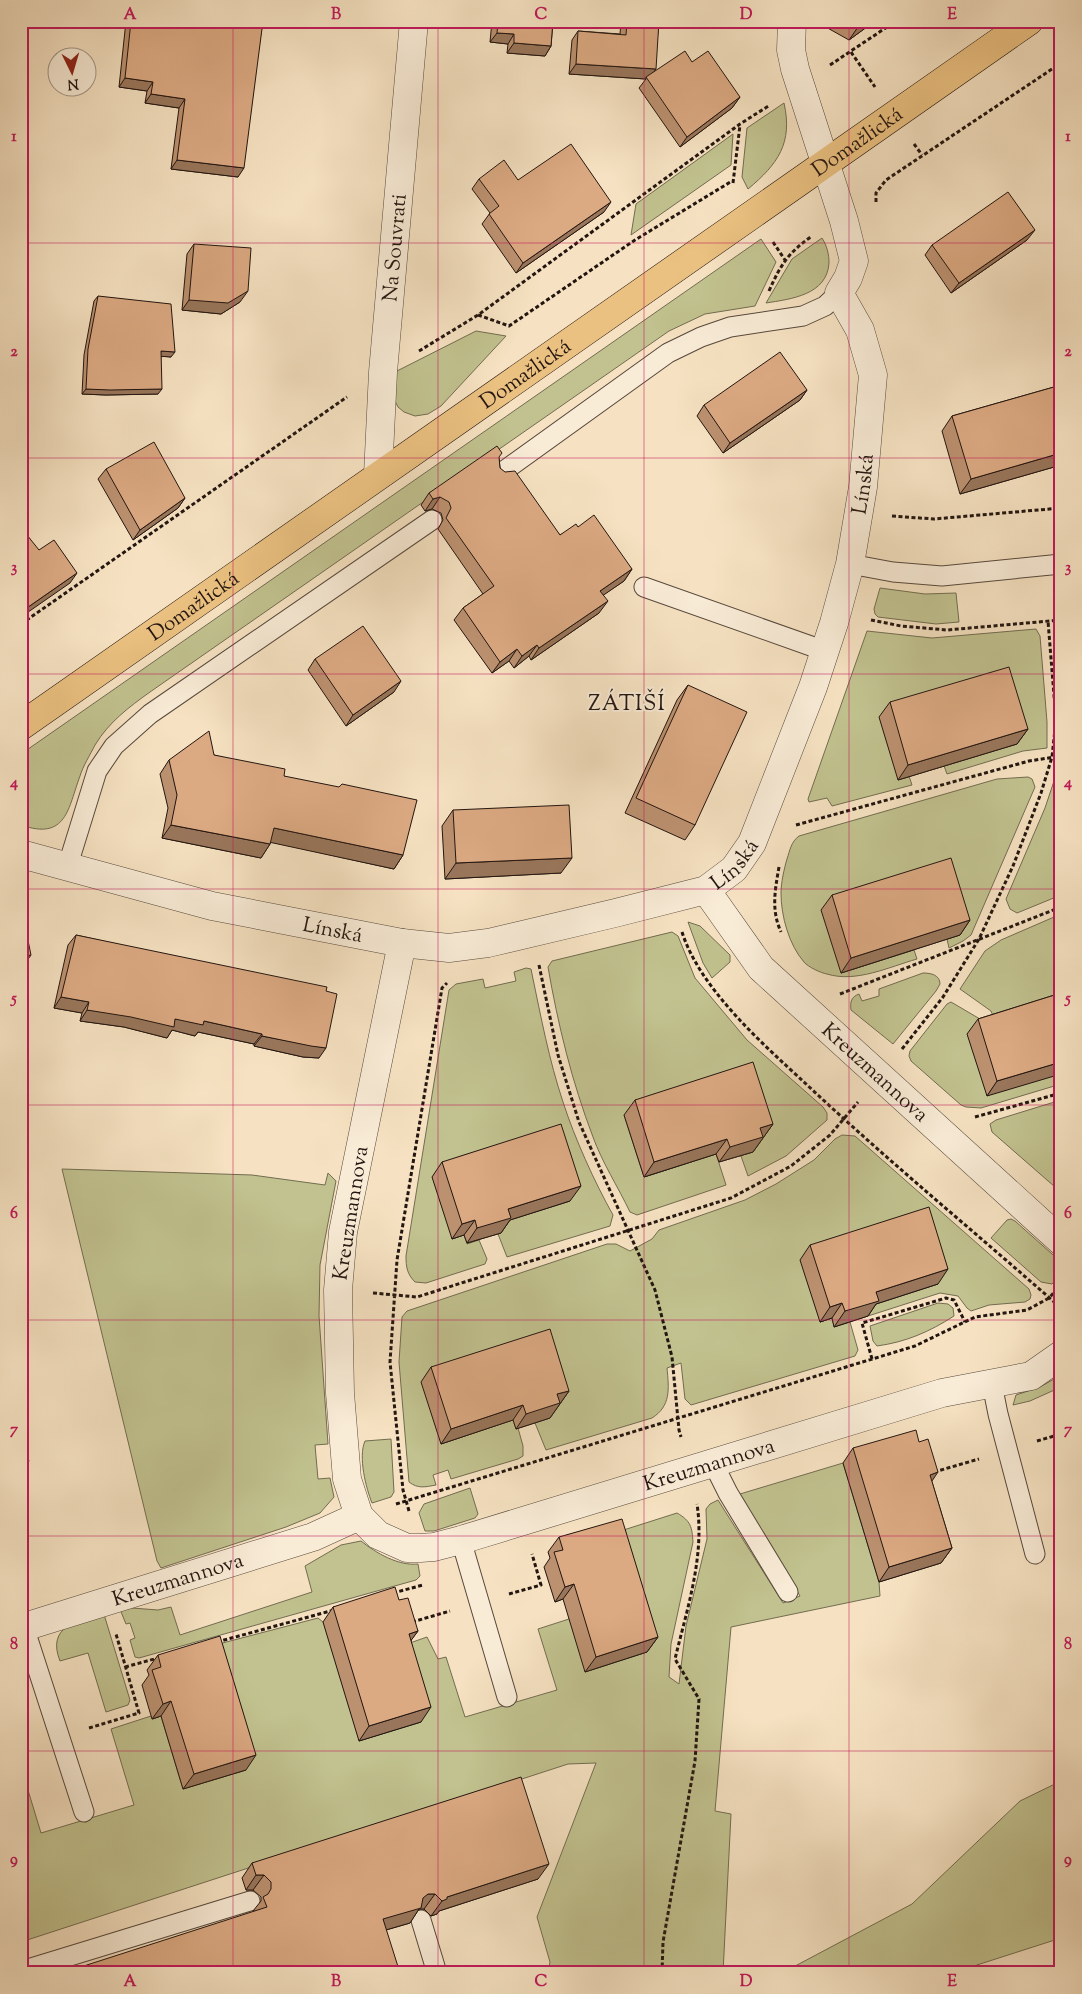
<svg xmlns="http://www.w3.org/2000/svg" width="1082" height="1994" font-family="'Sorts Mill Goudy',serif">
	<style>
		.green { fill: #c1c28f; stroke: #726c50 }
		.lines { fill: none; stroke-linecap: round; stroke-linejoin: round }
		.service-casing { stroke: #57483c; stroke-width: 21 }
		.minor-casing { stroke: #57483c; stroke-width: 29 }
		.primary-casing { stroke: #221510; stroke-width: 29 }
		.path { stroke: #221510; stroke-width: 3; stroke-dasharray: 4 2.5; stroke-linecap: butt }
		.service { stroke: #f9ecd7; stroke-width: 19 }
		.minor { stroke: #f9ecd7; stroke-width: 28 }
		.primary { stroke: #ebc181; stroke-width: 28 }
		.rail-casing { stroke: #221510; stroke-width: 5.5 }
		.rail { stroke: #f9ecd7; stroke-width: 4; stroke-dasharray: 11; stroke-linecap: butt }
		.wall { fill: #bc9170; stroke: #221510 }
		.shaded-wall { fill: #99765b; stroke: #221510 }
		.building { fill: #dba982; stroke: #221510 }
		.grid { fill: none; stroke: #c2185b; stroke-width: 1; stroke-opacity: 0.55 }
		.labels { text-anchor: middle; stroke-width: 4; stroke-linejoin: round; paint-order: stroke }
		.street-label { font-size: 21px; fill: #221510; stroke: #f9ecd7 }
		.neighbourhood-label { font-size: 22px; letter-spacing: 1px; fill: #221510; stroke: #f9ecd7 }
		.neatline { fill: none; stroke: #c2185b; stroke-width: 2 }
		.grid-label { font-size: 16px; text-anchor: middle; font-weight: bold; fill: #c2185b }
	</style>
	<rect width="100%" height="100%" fill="#f6e2c2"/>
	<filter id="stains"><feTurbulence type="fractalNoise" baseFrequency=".004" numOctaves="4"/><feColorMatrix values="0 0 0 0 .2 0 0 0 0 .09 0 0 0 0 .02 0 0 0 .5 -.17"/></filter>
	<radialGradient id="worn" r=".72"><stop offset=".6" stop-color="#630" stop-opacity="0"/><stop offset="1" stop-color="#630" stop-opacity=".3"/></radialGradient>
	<path class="green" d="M784,103C793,143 778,164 748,189L742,177L747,128Z
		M733,134L731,165L631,235L636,204Z
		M822,238C827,246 829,254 829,263C827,295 791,299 766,303L792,259Z
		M761,239L776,262L755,306L705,314L669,331L150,692C129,707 109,722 95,745C90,755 83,766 80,776C68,808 67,841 21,825V754Z
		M476,331L506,336L441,406L428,414L415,416L404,412L398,407L394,399L395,372Z
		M880,588L925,594L956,593L959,622L936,624L878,617L875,614L874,609Z
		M1059,627H1061V703C1059,682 1050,646 1059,627Z
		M1036,629L1040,636L1047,722V748L1023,751L947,774L944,766L909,776L912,785L832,806L827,798L809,802L808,799L867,631L932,638Z
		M1061,765V895L1017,913L1010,909L1006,899L1045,808L1059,766Z
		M1028,777L1032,779L1035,787L971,935L963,941L949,948L947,939L960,935L940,873L841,973L914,950L917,959C889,967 856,983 827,974C821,973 808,967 804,962C789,945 781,916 781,893C781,883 784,869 787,859C790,850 791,842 799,836L997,779Z
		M1061,914V1005L997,1025L991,1011L960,989L985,951L1001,940Z
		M688,922L700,926L730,955V962L712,978L703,963Z
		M672,932L678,936L695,978L747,1040L823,1107L827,1113V1120L786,1156L748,1176L741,1156L624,1115L644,1177L716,1154L726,1185L637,1215L630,1212C618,1187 602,1162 593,1137C572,1082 558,1025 548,967L552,961Z
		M526,968L531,969L532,974C541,1017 549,1060 563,1102C575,1139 594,1181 613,1215L610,1226L507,1257L498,1234L501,1233L551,1139L464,1235L467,1244L479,1240L487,1259L485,1264L426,1283L415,1282C407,1274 406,1267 406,1256L449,990L456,984L483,979L485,988L516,981L514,972Z
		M923,973C931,973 940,975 940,984L936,991L893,1044L851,1010C850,1002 851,997 859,994L862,1001L879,996V989Z
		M951,1002L980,1019L984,1029L1059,1074L1061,1084L981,1108L966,1107L961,1105L911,1061L909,1056L910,1051L947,1004Z
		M1061,1100V1182L1055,1187L992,1132L990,1124L996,1120Z
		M842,1135L855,1136L1029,1289L1031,1295L1030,1299L1025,1302L989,1305L971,1311L967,1308L958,1296L940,1293L868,1316L866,1307L820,1322L832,1318L834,1326L850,1322L858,1350L855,1356L691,1405L685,1399L681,1363L667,1368C669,1389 671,1406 652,1418L546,1450L535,1423L513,1420L516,1429L518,1428L523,1446V1456L518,1459L451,1479L448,1470L433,1475L436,1485C425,1487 418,1489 409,1482L399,1362L402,1317L407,1311L607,1244H616L630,1251L652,1239L659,1230L745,1200L776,1184L814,1160L835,1139Z
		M62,1169L252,1175L325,1185L328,1173L336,1181L320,1265L319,1316L328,1444L315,1445L318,1479L330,1478L334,1497L320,1513L286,1527L161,1568L157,1561Z
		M1011,1219L1015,1221L1061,1262V1274L1052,1284L1041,1282L991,1238L1007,1220Z
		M938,1303L948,1304L953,1308L954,1316C929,1332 906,1342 877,1346L873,1341L870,1326Z
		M1061,1375V1387L1030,1401L1013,1405L1016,1395L1040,1387Z
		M391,1439L394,1492L391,1497L372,1503C366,1488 358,1457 365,1441Z
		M843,1463L879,1582L880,1596L731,1627L715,1811L731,1814L723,1973H548L550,1962L537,1917L596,1763L568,1764L21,1942V1767L41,1833L134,1805L111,1729L151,1716L153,1719L161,1716L183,1789L211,1646L318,1618L323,1622L407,1644L427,1637L438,1659L446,1657L465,1717L557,1690L538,1629L569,1619L611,1534L677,1513C691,1521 692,1527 693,1542L671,1644L669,1677L679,1684L686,1626L707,1539L706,1509L710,1504L718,1500L783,1603L800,1596L740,1494Z
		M470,1488L478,1514L475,1518L434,1531H425L419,1513L424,1504Z
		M361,1541C376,1553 398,1566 418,1564L420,1576L416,1580L139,1658L135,1657L130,1640L135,1638L130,1623L126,1624L119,1607L158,1610L171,1607L180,1635L312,1592L305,1566L341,1545Z
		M103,1611L130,1700L128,1705L106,1712L88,1653L60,1661C46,1626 78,1621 103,1611Z
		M1061,1781V1938L952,1973H782L912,1904L1020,1801Z"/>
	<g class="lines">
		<g class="service-casing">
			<path id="service" d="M501,473L668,353L701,337L730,327L803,316L825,306L839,293
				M850,564L893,572L942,576L1061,564
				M644,587L825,651
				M67,868L97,771L114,746L150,714L432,520
				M992,1384L998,1414L1035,1554
				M713,1463L728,1493L788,1592
				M461,1540L507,1697
				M24,1627L84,1812
				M421,1920L437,1973
				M21,1971L250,1901"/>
		</g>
		<g class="minor-casing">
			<g id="minor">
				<path id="s1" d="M378,475L383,372L414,21"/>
				<path id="s2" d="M21,854L212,906L402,943L449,948L488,943L615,913L706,890L734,869L752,843L813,687L834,623L850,564L863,487L873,375L860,330L839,293L848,278L854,261L844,221L795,69L791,50L792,21"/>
				<path id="s3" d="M706,890L761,968L1061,1241"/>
				<path id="s4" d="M402,943L343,1232L338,1290L340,1393L347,1479L359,1516L378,1535L407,1548H420L434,1547L461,1540L942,1393L1031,1376L1061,1355"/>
				<path id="s5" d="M21,1628L313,1537L359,1516"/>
			</g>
		</g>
		<g class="primary-casing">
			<g id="primary">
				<path id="s6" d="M21,726L1029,21"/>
			</g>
		</g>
		<path class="path" d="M851,52L875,87
			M830,65L896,21
			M914,144L922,155
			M733,183L740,125
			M876,202V193L886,180L1061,63
			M773,242L785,260
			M769,291C781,264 788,253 812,236
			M478,315L509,326L635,240L732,181
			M419,351L478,315L740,124L770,105
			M892,516L934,519L1061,508
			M871,620L901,626L947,630L1061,620
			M21,624L347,397
			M796,825L1029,761L1061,756
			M779,867C775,890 771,910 781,932
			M682,932C700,989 763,1044 805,1083C888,1161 976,1233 1061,1308
			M539,965L558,1055L579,1122L655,1290L672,1357L679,1430L681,1437
			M840,994L1061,907
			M902,1049L943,997L979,939L1013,866L1041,793L1052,757L1056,720L1048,621
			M975,1117L1061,1093
			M373,1293L417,1297L731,1198L791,1166L830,1135L858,1102
			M872,1359L862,1323L946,1298L954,1300L965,1322
			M1037,1441L1061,1434
			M934,1472L979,1459
			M396,1504L915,1346L975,1317L1027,1310L1049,1298L1061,1285
			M409,1511L403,1490L390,1362L397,1260L442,988L447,983
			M393,1593L423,1585
			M509,1594L541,1585L532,1554
			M412,1622L450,1611
			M217,1642L334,1610
			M125,1667L158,1658
			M89,1728L139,1713L116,1634
			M662,1973L663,1942L695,1761L699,1699L675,1659C687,1609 705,1556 697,1504"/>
		<use href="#service" class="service"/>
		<use href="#minor" class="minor"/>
		<use href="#primary" class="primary"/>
		<g class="rail-casing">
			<path id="rail" d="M1054,1973L1061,1971"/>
		</g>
		<use href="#rail" class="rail"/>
	</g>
	<path class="wall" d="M126,21H263L238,177L171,169L179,108L145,103L147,91L119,87Z
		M492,21H553L551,46L545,56L507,53L508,44L490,42Z
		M621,21H659L654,72L692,62L740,97L732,108L680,147L639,88L646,79L569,74L572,40L578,31L620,34Z
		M824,21H875L849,40L824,26Z
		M479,179L518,180L604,212L516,273L482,224L490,213L472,189Z
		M1027,240L951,293L925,255L932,245Z
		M194,244L240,302L221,314L182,310L187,254Z
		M98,296L171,357L161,356L158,394L106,395L82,394L84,355L94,301Z
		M1061,385V465L960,494L942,431L952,416Z
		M807,390L800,400L723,453L697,416L704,405Z
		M499,458L500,468L560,535L578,527L632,569L624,581L603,595L599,613L531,660L529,656L514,668L509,661L492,673L454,620L463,608L483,594L438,529L443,520L441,513L432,509L425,511L421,505L429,493Z
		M106,469L185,498L178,508L133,540L98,479Z
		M315,659L394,692L346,726L308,670Z
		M688,685L695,825L685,840L625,813L677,700Z
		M890,702L1028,729L1017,744L898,780L879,717Z
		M214,755L284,776L403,855L394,869L271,842L270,844L261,858L162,838L168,808L160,774L169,760Z
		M453,810L561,873L445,879L442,826Z
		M832,895L970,920L960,935L841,973L821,910Z
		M76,935L326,991L319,1058L303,1057L254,1046V1044L198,1032L195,1036L172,1030L167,1038L124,1027L80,1021L82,1013L54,1008L68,945Z
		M1061,993L987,1096L967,1034L978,1019Z
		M635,1100L773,1124L753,1152L719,1162L716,1154L644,1177L624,1115Z
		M442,1162L570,1201L510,1220L501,1233L467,1243L464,1235L452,1239L432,1177Z
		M810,1245L938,1284L876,1304L868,1316L834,1327L832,1318L820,1322L800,1260Z
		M431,1367L569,1391L550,1418L516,1429L513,1420L441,1444L421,1382Z
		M853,1448L932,1482L952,1548L941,1563L879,1582L843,1463Z
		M559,1537L658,1637L647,1652L585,1672L563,1599L555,1602L544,1567L550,1558L548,1552Z
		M399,1600L418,1631L411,1640L421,1722L359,1741L323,1622L333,1607Z
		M158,1655L246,1770L183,1789L161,1716L152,1719L142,1685L149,1675L147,1670Z
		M252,1863L538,1879L439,1911L437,1914L431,1916L424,1909H419L410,1923L386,1930L253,1911L261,1901V1897L253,1890H246L242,1878Z"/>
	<path class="shaded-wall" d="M866,21H875L849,40L858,27Z
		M497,33L514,34L508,44L490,42Z
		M514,43L551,46L545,56L507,53Z
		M576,64L656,69L649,79L646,77V79L569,74Z
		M125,78L153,82L147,91L119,87Z
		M151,94L185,99L179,108L145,103Z
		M740,97L732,108L680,147L687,137Z
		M177,160L244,168L238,177L171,169Z
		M611,202L604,212L516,273L523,263Z
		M1035,230L1027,240L951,293L959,283Z
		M248,291L240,302L221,314L182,310L189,300Z
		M161,351L175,352L171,357L157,356Z
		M86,389H162L158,394L106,395L82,394Z
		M807,390L800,400L723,453L730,443Z
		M1061,453V465L960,494L971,479Z
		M440,497L432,509L425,511L433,499Z
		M185,498L178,508L133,540L140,530Z
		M632,569L624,581L592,603L600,591Z
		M77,573L70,583L21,617V612Z
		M608,601L599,613L531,660L539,648Z
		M537,645L529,656L514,668L522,656Z
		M517,649L509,661L492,673L500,662Z
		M401,681L394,692L346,726L353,715Z
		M1028,729L1017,744L898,780L908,765Z
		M171,825L270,844L261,858L162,838Z
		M274,828L403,855L394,869L264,841Z
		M572,858L561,873L445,879L456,863Z
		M970,920L960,935L841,973L851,958Z
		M31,955L24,965L21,966V957Z
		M61,997L89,1002L82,1013L54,1008Z
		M87,1010L175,1019L204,1021L262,1034L254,1044L198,1032L195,1036L172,1030L167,1038L124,1027L80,1021Z
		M262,1036L326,1048L319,1058L303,1057L254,1046Z
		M1061,1062V1074L987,1096L997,1081Z
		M773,1124L753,1152L719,1162L730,1147L760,1128Z
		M727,1139L716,1154L644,1177L654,1162Z
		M581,1186L570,1201L510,1220L501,1233L467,1243L477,1228L508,1209Z
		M475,1220L464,1235L452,1239L462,1224Z
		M948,1269L938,1284L876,1304L868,1316L834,1327L845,1311L876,1292Z
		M842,1303L832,1318L820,1322L830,1307Z
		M569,1391L550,1418L516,1429L526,1414L557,1394Z
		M523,1405L513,1420L441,1444L451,1429Z
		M29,1461L21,1471V1464Z
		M938,1472L928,1487L930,1475Z
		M952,1548L941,1563L879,1582L889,1567Z
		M574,1584L563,1599L555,1602L565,1587Z
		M418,1631L407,1646L409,1634Z
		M658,1637L647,1652L585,1672L596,1657Z
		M171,1701L161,1716L152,1719L163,1704Z
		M431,1707L421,1722L359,1741L369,1726Z
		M256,1755L246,1770L183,1789L194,1774Z
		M549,1864L538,1879L439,1911L437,1914L431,1916L442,1901L447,1897Z
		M256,1875H264L253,1890H246Z
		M428,1894H435L424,1909H419L410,1923L372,1934L383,1919Z"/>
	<path class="building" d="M131,21H263L244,168L177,160L185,99L151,94L153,82L125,78Z
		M498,21H553L551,46L514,43V34L497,33Z
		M627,21H659L656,69L576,64L578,31L626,35Z
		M848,21H866L858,27Z
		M685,51L692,62L708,51L740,97L687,137L646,77Z
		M571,144L611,202L523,263L489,214L499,206L479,179L504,160L518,180Z
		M1008,192L1035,230L959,283L932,245Z
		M194,244L251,248L248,291L228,303L189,300Z
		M98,296L171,304L175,352L161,351L162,389L110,390L86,389L88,349Z
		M780,352L807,390L730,443L704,405Z
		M1061,385V453L971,479L952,416Z
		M154,442L185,498L140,530L106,469Z
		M497,446L502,453L499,457L500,468L505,472L515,471L560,535L576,524L578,527L594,515L632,569L600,591L608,601L539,648L537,645L522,656L517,649L500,662L463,608L494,586L446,518L451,508L449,502L440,497L433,499L429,493Z
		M27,535L39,550L54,540L77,573L21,612V540Z
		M363,626L401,681L353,715L315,659Z
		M1009,667L1028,729L908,765L890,702Z
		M688,685L747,712L695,825L636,798Z
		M209,731L214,755L285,769L284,776L339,787L342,784L417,800L403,855L274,828L270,844L171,825L177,795L169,760Z
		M569,805L572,858L456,863L453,810Z
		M951,858L970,920L851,958L832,895Z
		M25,926L31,955L21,957V927Z
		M76,935L327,987L326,991L337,994L326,1048L311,1046L262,1036V1034L204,1021L203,1025L175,1019L174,1027L131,1017L87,1010L89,1002L61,997Z
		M1061,993V1062L997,1081L978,1019Z
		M753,1062L773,1124L760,1128L763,1137L730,1147L727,1139L654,1162L635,1100Z
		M561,1124L581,1186L508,1209L511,1218L477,1228L475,1220L462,1224L442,1162Z
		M929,1207L948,1269L876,1292L879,1301L845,1311L842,1303L830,1307L810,1245Z
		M550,1329L569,1391L557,1394L560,1403L526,1414L523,1405L451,1429L431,1367Z
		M21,1430L27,1431L22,1446L29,1461L21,1464Z
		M916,1430L919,1442L928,1439L938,1472L930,1475L952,1548L889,1567L853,1448Z
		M622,1519L658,1637L596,1657L574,1584L565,1587L554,1552L563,1550L559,1537Z
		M395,1587L399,1600L408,1598L418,1631L409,1634L431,1707L369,1726L333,1607Z
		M220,1636L256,1755L194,1774L171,1701L163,1704L152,1670L161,1667L158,1655Z
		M521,1777L549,1864L447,1897V1899L442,1901L435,1894H428L423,1898L421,1908L383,1919L400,1973H62L267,1907L263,1897L268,1894L271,1889V1882L264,1875H256L252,1863Z"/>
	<path class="grid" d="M233,21V1973M438,21V1973M644,21V1973M849,21V1973M21,243H1061M21,458H1061M21,674H1061M21,889H1061M21,1105H1061M21,1320H1061M21,1536H1061M21,1751H1061"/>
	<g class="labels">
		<g class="street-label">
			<text dy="7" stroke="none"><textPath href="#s6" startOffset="1020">Domažlická</textPath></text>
			<text dy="7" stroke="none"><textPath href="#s1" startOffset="228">Na Souvrati</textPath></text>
			<text dy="7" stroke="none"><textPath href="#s6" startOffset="615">Domažlická</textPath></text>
			<text dy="7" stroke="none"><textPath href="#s2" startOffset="1146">Línská</textPath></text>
			<text dy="7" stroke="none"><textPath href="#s6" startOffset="210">Domažlická</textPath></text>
			<text dy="7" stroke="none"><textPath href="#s2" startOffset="741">Línská</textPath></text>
			<text dy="7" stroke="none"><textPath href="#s2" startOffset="321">Línská</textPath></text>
			<text dy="7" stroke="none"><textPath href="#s3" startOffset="250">Kreuzmannova</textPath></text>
			<text transform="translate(350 1213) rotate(-81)" y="7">Kreuzmannova</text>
			<text dy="7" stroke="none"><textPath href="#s4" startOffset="954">Kreuzmannova</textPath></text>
			<text dy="7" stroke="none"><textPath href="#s5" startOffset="164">Kreuzmannova</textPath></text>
		</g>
		<g class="neighbourhood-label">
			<text x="627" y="710">ZÁTIŠÍ</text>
		</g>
	</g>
	<rect width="1082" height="1994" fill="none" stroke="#f6e2c2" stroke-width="55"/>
	<g transform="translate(72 72) rotate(175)"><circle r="24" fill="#f9ecd7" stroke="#a39687"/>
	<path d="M0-4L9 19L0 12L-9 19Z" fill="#8f2418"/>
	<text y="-8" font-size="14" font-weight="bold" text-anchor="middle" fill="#221510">N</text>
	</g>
	<rect x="28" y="28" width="1026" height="1938" class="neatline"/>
	<g class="grid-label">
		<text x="130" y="19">A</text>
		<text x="336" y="19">B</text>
		<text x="541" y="19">C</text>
		<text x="746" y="19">D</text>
		<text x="952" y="19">E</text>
		<text x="14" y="141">1</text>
		<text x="1068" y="141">1</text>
		<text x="14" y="356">2</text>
		<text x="1068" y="356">2</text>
		<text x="14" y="572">3</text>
		<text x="1068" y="572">3</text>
		<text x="14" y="787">4</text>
		<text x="1068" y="787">4</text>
		<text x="14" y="1003">5</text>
		<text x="1068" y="1003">5</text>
		<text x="14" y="1218">6</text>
		<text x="1068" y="1218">6</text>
		<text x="14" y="1434">7</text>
		<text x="1068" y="1434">7</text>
		<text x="14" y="1649">8</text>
		<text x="1068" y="1649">8</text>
		<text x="14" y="1864">9</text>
		<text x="1068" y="1864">9</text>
		<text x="130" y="1986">A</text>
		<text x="336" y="1986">B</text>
		<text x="541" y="1986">C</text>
		<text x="746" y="1986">D</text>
		<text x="952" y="1986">E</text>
	</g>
	<rect width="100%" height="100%" filter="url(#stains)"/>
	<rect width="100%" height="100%" fill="url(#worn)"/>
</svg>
